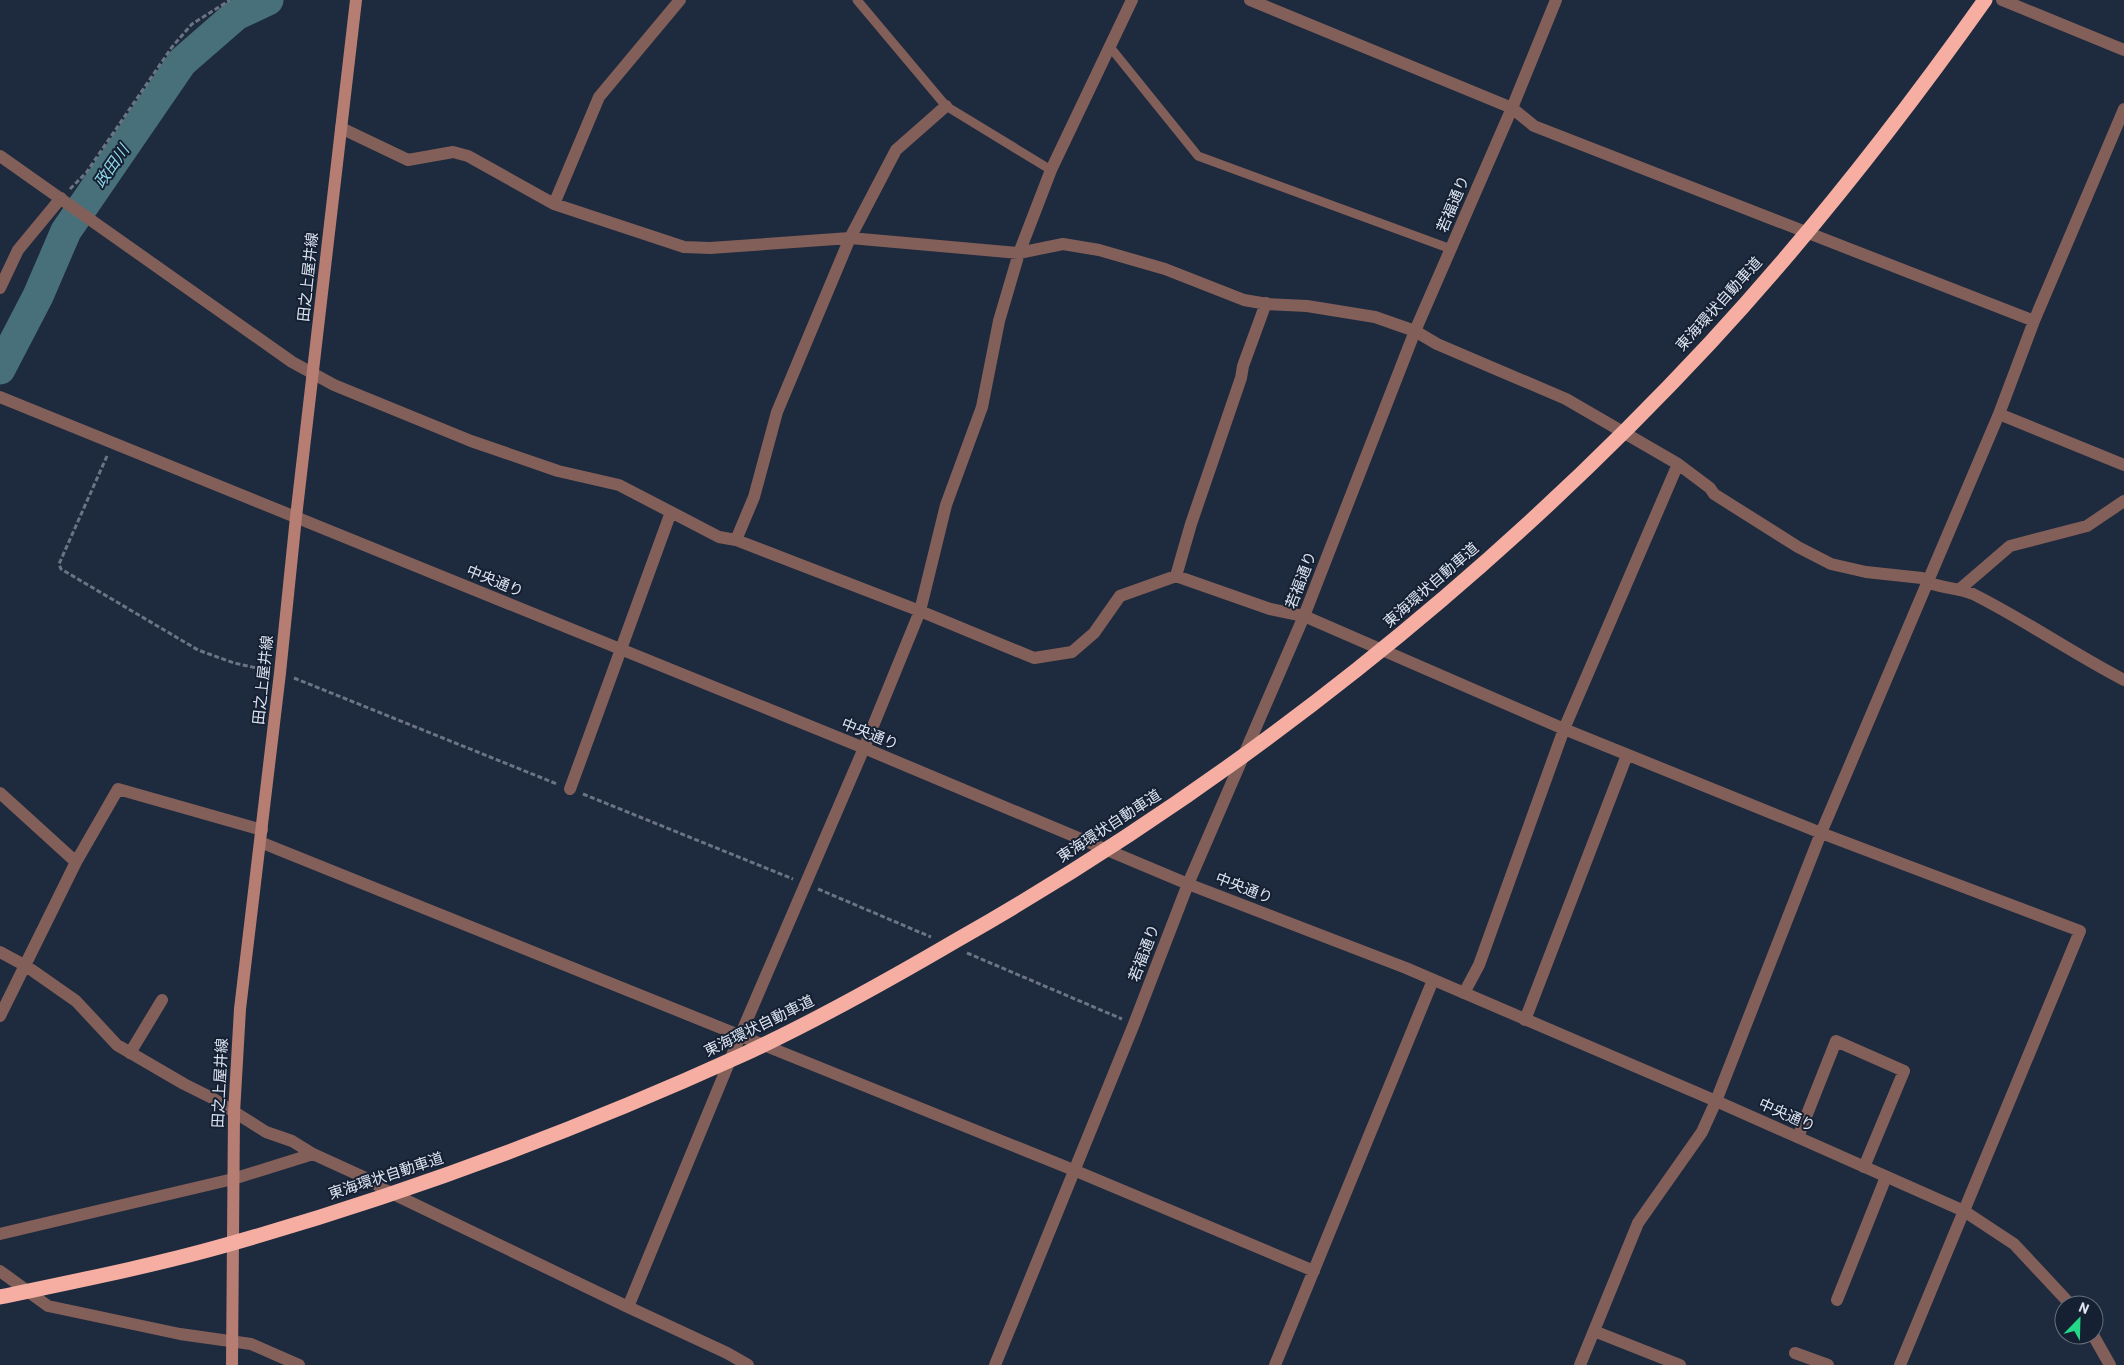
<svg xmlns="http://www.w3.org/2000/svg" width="2124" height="1365" font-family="Barlow,'Noto Sans JP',sans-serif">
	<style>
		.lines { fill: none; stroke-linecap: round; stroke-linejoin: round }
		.river { stroke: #48707b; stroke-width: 31 }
		.path { stroke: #6a7485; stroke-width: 3; stroke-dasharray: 5 2.5; stroke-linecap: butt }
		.service { stroke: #835f59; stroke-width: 9 }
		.minor { stroke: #835f59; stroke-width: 12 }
		.tertiary { stroke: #835f59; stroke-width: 12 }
		.secondary { stroke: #b67d73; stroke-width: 12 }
		.motorway { stroke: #f5aea1; stroke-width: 15 }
		.labels { text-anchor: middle; stroke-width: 4; stroke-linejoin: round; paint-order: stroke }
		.street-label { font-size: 15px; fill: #dde5f2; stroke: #152032 }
		.water-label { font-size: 16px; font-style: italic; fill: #8dd8ea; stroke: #152032 }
	</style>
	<rect width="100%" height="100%" fill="#1e2a3d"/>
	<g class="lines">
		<path class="river" d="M0,369L38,296L66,231L182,62L236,15L268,0"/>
		<path class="path" d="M70,189L86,173L172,47L192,24L230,0
			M107,456L59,564L61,569L198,650L234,663L266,670
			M294,678L557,784
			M583,794L793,879
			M818,889L931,937
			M967,953L1122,1019"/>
		<path class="service" d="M857,0L946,106L1051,170
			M1110,47L1198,156L1451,249"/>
		<path class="minor" d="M1250,0L1512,108L1534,126L2034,321
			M2002,0L2124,50
			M341,128L408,160L453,152L468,156L554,204L684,247L710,248L850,238L1019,253L1063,244L1099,250L1165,269L1244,300L1267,304L1307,306L1375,317L1415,331L1437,344L1566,399L1678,464L1710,488L1714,494L1798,547L1831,564L1866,572L1922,578C1932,588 1958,587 1973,594C2025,620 2072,653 2124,680
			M0,156L292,362L334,385L471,441L558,471L619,485L719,537L736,540L920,611L1034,658L1072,652L1094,633L1120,596L1176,576L1270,609L1304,616L1564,729L1821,833L2080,931L1900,1365
			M554,204L599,97L680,0
			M0,288L18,250L61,198
			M1999,414L2124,465
			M736,540L754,497L777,412L850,238L896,150L946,106
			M1176,576L1191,524L1241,378L1243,366L1266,303
			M1960,589L2010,546L2087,526L2124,501
			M570,789L671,512
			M0,793L76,862L118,789L262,830
			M260,842L1076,1171L1314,1271
			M0,952L26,966L76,1001L117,1045L184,1084L212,1098L266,1132L292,1141L313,1154L370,1180L385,1190L628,1307L727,1353L748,1365
			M1464,993L1479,965L1564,729L1678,464
			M0,1016L76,862
			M1525,1020L1627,755
			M130,1053L162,1000
			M1798,1137L1836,1041L1904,1071L1864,1167
			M0,1234L233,1179L313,1154
			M0,1271L48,1306L180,1334L251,1344L299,1365
			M1837,1300L1886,1177
			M628,1307L740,1036L864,748L920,611L946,505L982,407L999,321L1019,253L1051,170L1132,0
			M1594,1331L1680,1365
			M1795,1353L1828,1365
			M1275,1365L1433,980
			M1580,1365L1638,1223L1702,1132L1716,1101L1821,833L1999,414L2034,321L2124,109"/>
		<path class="tertiary" d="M0,397L864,748L1188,884L1406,968L1716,1101L1964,1211L2014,1244L2071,1305
			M2093,1335L2110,1365
			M995,1365L1134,1024L1188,884L1304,616L1415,331L1512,108L1556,0"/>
		<path class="secondary" d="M232,1365L234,1113L240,1009L280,673L296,517L356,0"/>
		<path class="motorway" d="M0,1297C76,1281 152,1266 226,1245C403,1195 575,1131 742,1055C816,1021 887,981 957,940C1237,781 1491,578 1710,343C1808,237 1902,117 1985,0"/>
	</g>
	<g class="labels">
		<g class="street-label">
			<text transform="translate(1453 204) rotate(-67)" y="5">若福通り</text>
			<text transform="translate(308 277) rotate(-84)" y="5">田之上屋井線</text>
			<text transform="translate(1719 304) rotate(-48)" y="5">東海環状自動車道</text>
			<text transform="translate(1301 580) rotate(-69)" y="5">若福通り</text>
			<text transform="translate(495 581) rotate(22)" y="5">中央通り</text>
			<text transform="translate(1431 585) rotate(-41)" y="5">東海環状自動車道</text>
			<text transform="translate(263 680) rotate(-84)" y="5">田之上屋井線</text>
			<text transform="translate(870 734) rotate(22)" y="5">中央通り</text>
			<text transform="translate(1109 826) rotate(-33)" y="5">東海環状自動車道</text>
			<text transform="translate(1244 888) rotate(21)" y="5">中央通り</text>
			<text transform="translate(1144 953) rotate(-69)" y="5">若福通り</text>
			<text transform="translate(759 1026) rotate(-26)" y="5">東海環状自動車道</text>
			<text transform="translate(220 1083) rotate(-87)" y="5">田之上屋井線</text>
			<text transform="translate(1787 1115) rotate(24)" y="5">中央通り</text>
			<text transform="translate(386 1176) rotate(-18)" y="5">東海環状自動車道</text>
		</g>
		<g class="water-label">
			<text transform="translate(111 166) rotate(-55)" y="6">政田川</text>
		</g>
	</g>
	<g transform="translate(2079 1320) rotate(23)"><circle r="24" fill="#152032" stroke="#656f7f"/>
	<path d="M0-4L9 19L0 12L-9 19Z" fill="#23d886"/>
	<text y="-8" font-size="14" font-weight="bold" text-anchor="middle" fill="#dde5f2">N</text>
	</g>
</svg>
